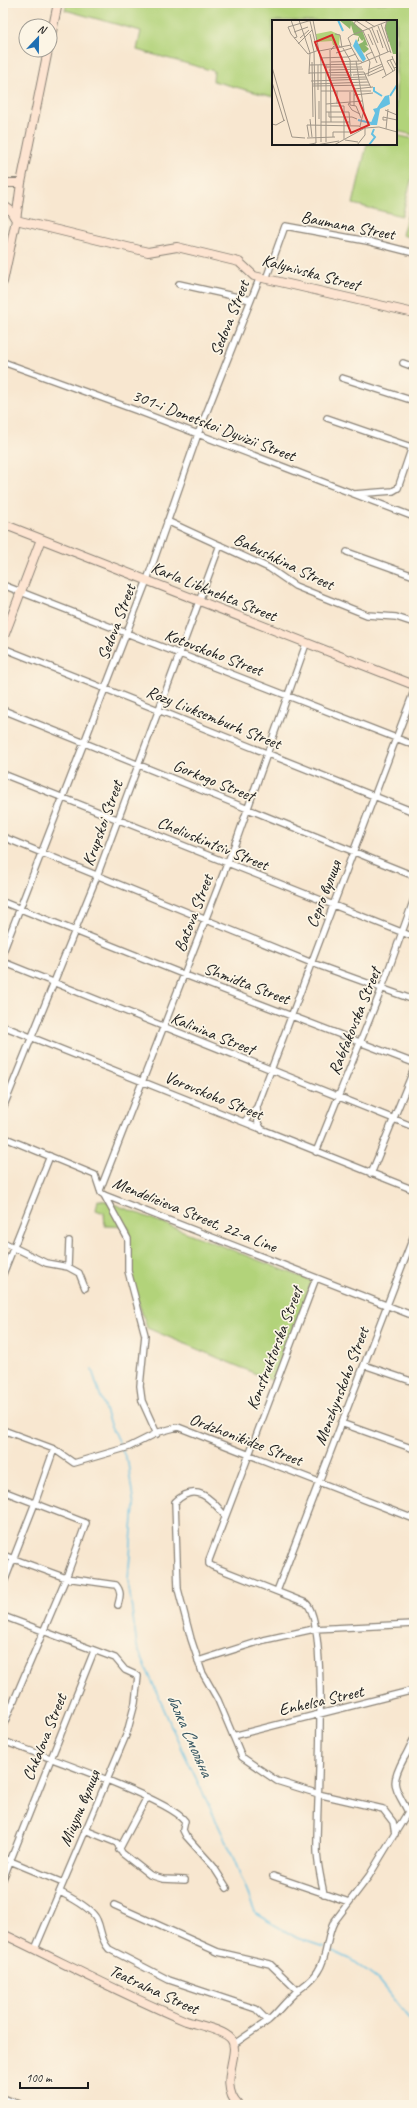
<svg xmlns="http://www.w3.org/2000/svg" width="417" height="2108" font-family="Caveat,sans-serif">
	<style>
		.green { fill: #b2d37a; stroke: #67784b }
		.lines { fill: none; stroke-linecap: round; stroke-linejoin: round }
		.stream { stroke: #64c0e2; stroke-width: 1.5 }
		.street-casing { stroke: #8a8276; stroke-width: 8 }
		.secondary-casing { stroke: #8a8276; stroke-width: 10 }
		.street { stroke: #fff; stroke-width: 5.5 }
		.secondary { stroke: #fde4d1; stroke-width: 8 }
		.labels { text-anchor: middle; stroke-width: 3.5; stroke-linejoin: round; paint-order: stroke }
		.street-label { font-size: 17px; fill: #1c1c1c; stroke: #fcf5e5 }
		.water-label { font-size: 18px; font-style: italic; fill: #355561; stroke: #fcf5e5 }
		.inset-river { fill: none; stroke: #64c0e2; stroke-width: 2 }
		.inset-road { fill: none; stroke: #a09688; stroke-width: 1 }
		.view { fill: #d62828; fill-opacity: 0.15; stroke: #d62828; stroke-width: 2 }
		.inset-edge { fill: none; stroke: #1c1c1c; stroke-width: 2 }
	</style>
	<rect width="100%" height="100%" fill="#fcf5e5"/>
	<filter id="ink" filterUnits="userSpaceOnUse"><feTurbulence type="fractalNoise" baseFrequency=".025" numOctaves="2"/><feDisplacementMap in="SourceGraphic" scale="8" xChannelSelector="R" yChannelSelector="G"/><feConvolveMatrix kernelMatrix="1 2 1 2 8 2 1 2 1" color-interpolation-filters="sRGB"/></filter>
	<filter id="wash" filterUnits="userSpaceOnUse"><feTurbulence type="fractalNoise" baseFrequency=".012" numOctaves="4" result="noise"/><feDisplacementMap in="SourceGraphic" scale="16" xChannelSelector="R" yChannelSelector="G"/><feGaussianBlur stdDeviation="0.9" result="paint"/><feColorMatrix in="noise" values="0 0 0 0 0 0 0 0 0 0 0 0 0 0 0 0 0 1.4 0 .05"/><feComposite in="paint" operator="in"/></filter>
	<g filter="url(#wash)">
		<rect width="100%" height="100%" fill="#f8e7d0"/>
		<path class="green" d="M67,3H414V135L396,131V21H273V97L213,81L214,71L137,50L141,31L65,10Z
			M396,135L414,139V169L402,216L353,204L367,144H396Z
			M414,191V238L402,235Z
			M98,1200L106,1201L312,1281L273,1381L147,1328L132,1283L128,1227L105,1226L104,1213L96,1210Z"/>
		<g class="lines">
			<path class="stream" d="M92,1370L109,1422L128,1463L134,1506L128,1580L137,1647L174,1732L231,1852L256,1914L297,1938L324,1947
				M328,1949L350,1959L378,1980L414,2025"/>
		</g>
	</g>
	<g filter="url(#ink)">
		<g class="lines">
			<g class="street-casing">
				<path id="street" d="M266,279L285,226L367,241L414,253
					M179,284L251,300
					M3,362L138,411L414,517
					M403,363L414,367
					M342,378L414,401
					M327,418L414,448
					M354,494L393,491L398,488L414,441
					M167,521L269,568L295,586L367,615L396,617L414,623
					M347,552L414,576
					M3,585L414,745
					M3,648L414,812
					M3,710L414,876
					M3,774L414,937
					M3,837L312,963L414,1000
					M3,902L185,975L414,1063
					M3,952L147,580L198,434L260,277
					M3,962L414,1127
					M3,1026L414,1190
					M3,1108L97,876L220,545
					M244,1122L257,1107
					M262,1130L258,1123L257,1107L414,691
					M3,1137L95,1175L101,1193L104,1195L414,1316
					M316,1152L382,988L414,899
					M371,1174L414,1069
					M100,1190L238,836L306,644
					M104,1195L128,1239V1271L145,1335L140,1386L142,1401L157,1434
					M3,1242L46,1263L68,1267L79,1273L85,1288
					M68,1267L69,1241
					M3,1274L50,1156
					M316,1278L209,1560V1564L212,1566L306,1603C330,1623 316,1808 317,1849C317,1863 321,1879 324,1894
					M364,1365L414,1382
					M341,1423L414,1449
					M3,1430L54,1449L74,1463L129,1447L159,1432L178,1427L414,1519
					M3,1491L86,1523L66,1578L3,1726
					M225,1516C211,1498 196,1482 175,1502L178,1589L191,1639L202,1672L218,1700L242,1757L277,1781L322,1795L383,1809L393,1822L395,1834
					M3,1555L66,1578L116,1585C122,1592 120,1597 118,1605
					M3,1585L35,1503L54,1449
					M277,1591L414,1235
					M3,1616L115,1658L125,1670L138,1676L135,1703L127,1733L35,1949
					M198,1661L264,1640L314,1629L414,1624
					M233,1736L414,1690
					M3,1741C35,1753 170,1799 185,1821L183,1830L186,1836L213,1866L227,1888
					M408,1812C395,1786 389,1786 404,1758C408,1752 410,1745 414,1739
					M85,1830L117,1843L122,1853L150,1875L163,1879L185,1880
					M119,1850L147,1797
					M3,1858L63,1883
					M273,1876L349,1902
					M3,1879L94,1651
					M60,1892C70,1897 93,1909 97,1920C102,1931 100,1939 109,1949L169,1980L256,2009L268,2021
					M114,1905L218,1952L270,1964L298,1991
					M233,2045C245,2036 257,2029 269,2020C278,2012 285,2002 294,1994C302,1986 312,1982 318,1971C328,1956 326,1937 334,1922L369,1876L414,1802
					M3,2098L21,2105"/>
			</g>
			<g class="secondary-casing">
				<path id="secondary" d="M50,41L58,3
					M3,183H21
					M3,205L10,210L16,220L148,252L177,247L239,262L254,276L414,313
					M3,282L16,220L21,183L48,50
					M3,524L414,685
					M3,639L41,539
					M3,1934C64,1963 124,1995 186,2021C198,2025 224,2030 231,2039C242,2052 217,2083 238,2105"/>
			</g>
			<use href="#street" class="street"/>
			<use href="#secondary" class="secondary"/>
		</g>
	</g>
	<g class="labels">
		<g class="street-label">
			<text transform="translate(348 225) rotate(11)" y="6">Baumana Street</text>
			<text transform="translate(311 272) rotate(15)" y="6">Kalynivska Street</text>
			<text transform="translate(229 318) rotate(-68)" y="6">Sedova Street</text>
			<text transform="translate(214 425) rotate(21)" y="6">301-i Donetskoi Dyvizii Street</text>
			<text transform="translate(284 561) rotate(26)" y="6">Babushkina Street</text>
			<text transform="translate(214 591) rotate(22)" y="6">Karla Libknehta Street</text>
			<text transform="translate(116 622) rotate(-69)" y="6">Sedova Street</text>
			<text transform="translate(214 652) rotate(21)" y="6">Kotovskoho Street</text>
			<text transform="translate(214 717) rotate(22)" y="6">Rozy Liuksemburh Street</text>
			<text transform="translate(214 780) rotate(22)" y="6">Gorkogo Street</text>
			<text transform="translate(102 823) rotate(-70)" y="6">Krupskoi Street</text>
			<text transform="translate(213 843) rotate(22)" y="6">Cheliuskintsiv Street</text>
			<text transform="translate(323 894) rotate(-69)" y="6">Серго вулиця</text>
			<text transform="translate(193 913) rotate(-69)" y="6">Batova Street</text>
			<text transform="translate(247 983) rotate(21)" y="6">Shmidta Street</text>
			<text transform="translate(354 1021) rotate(-68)" y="6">Rabfakovska Street</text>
			<text transform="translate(213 1033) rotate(22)" y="6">Kalinina Street</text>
			<text transform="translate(214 1095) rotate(22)" y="6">Vorovskoho Street</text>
			<text transform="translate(195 1214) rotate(22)" y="6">Mendelieieva Street, 22-a Line</text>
			<text transform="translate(274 1348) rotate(-69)" y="6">Konstruktorska Street</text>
			<text transform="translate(341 1386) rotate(-69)" y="6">Menzhynskoho Street</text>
			<text transform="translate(246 1439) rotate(21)" y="6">Ordzhonikidze Street</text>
			<text transform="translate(321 1700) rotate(-13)" y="6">Enhelsa Street</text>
			<text transform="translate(44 1737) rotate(-68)" y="6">Chkalova Street</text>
			<text transform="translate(79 1808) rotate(-67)" y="6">Міцули вулиця</text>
			<text transform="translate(154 1989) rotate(25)" y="6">Teatralna Street</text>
		</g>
		<g class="water-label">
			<text transform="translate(190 1735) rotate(66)" y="6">балка Смоляна</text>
		</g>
	</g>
	<g transform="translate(272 20)">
		<rect width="125" height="125" fill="#f8e7d0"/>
		<path d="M59,11L68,15L67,25H61L60,21L45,22L44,14Z" fill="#b2d37a"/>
		<path d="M67,0H80L79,4L80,1L90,10L96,26L93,25L97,29L92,33L90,31L85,25L91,22L92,19L90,21L87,17V21L85,22L87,16L82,15L79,5L78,9ZM115,0H125V34H121L113,8Z" fill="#8db56a"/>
		<path d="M84,19L94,39L91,42L81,26ZM117,75L118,84L108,89L105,105H98L103,93L101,89L105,88L113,76Z" fill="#64c0e2"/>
		<path class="inset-river" d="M66,0L71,11M102,67V71L110,76M118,76L125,65M86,100L99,103M97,125L103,117L100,114L102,109"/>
		<path class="inset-road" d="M19,0L25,17L22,18M27,0L38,33L37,54M40,0L16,7L19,14L36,34L47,30M41,0L49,42V122M83,0L98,10L108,35M84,0L82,4L91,11L105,43M92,0L103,7M115,0L113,8L117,22M38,1L45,30M109,4L119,33M106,6L116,32M100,8L106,23M105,10L111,28M22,12L36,7M38,14L42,32M63,14L68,15L70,28M96,14L101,25M28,18L37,10M26,24L40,10M78,25L87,41M71,28L78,40L79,62M58,30L59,102M59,30L62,26H68V28M47,31L79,25L76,18L80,15L119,0M100,32L94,35L98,42L96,56L112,49M64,33L80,28M107,36L114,55M120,36L121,39L115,41L121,51M48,38L76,37L84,34M121,39L125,47L122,48M84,41L92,90L88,106M40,42L41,97M59,42L89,41L90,43M38,45L87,44L118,31M46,45V70M0,47L20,117L33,118M52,47H90M57,50L91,49M96,50L110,44M37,53L92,52L99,68M58,55H80M81,55L94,54L111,46M57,58L94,57M110,58L123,50L118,40M39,61L95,59M0,62L12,101M41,64L96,62M41,66L98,65M82,69V86M82,69L101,67M49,71H99M78,72V85L84,86L89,98M82,75L101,73M47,81V99M78,83L76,84L80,90L88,94M54,84L90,81M65,84V71M59,86H72V119M113,90L125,95M54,92H77L78,105M57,92V97H80L85,99M38,99L40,117M115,100H111V97L125,100M49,102H78M0,104L4,105L13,100M114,109L116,89M37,117L35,105L87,106L90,108M61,117V112H81M35,118L63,117M73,120L86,122M54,122V45M34,125L44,123L42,32M44,125L67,121M62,125L93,108L107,107L125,112M85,125L93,115V108"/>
		<path class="view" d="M60,15L97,105L79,113L43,22Z"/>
		<rect width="125" height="125" class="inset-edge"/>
	</g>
	<rect width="417" height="2108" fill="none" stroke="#fcf5e5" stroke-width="16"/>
	<g transform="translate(38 38) rotate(22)"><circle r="19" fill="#fcf5e5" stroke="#a29e95"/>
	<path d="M0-3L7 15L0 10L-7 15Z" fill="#1f6fb2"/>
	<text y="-6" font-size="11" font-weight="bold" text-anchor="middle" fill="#1c1c1c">N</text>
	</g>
	<path d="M20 2082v6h68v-6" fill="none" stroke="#1c1c1c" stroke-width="2"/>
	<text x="26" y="2082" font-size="12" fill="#1c1c1c" stroke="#fcf5e5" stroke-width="3" paint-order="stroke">100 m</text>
</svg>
